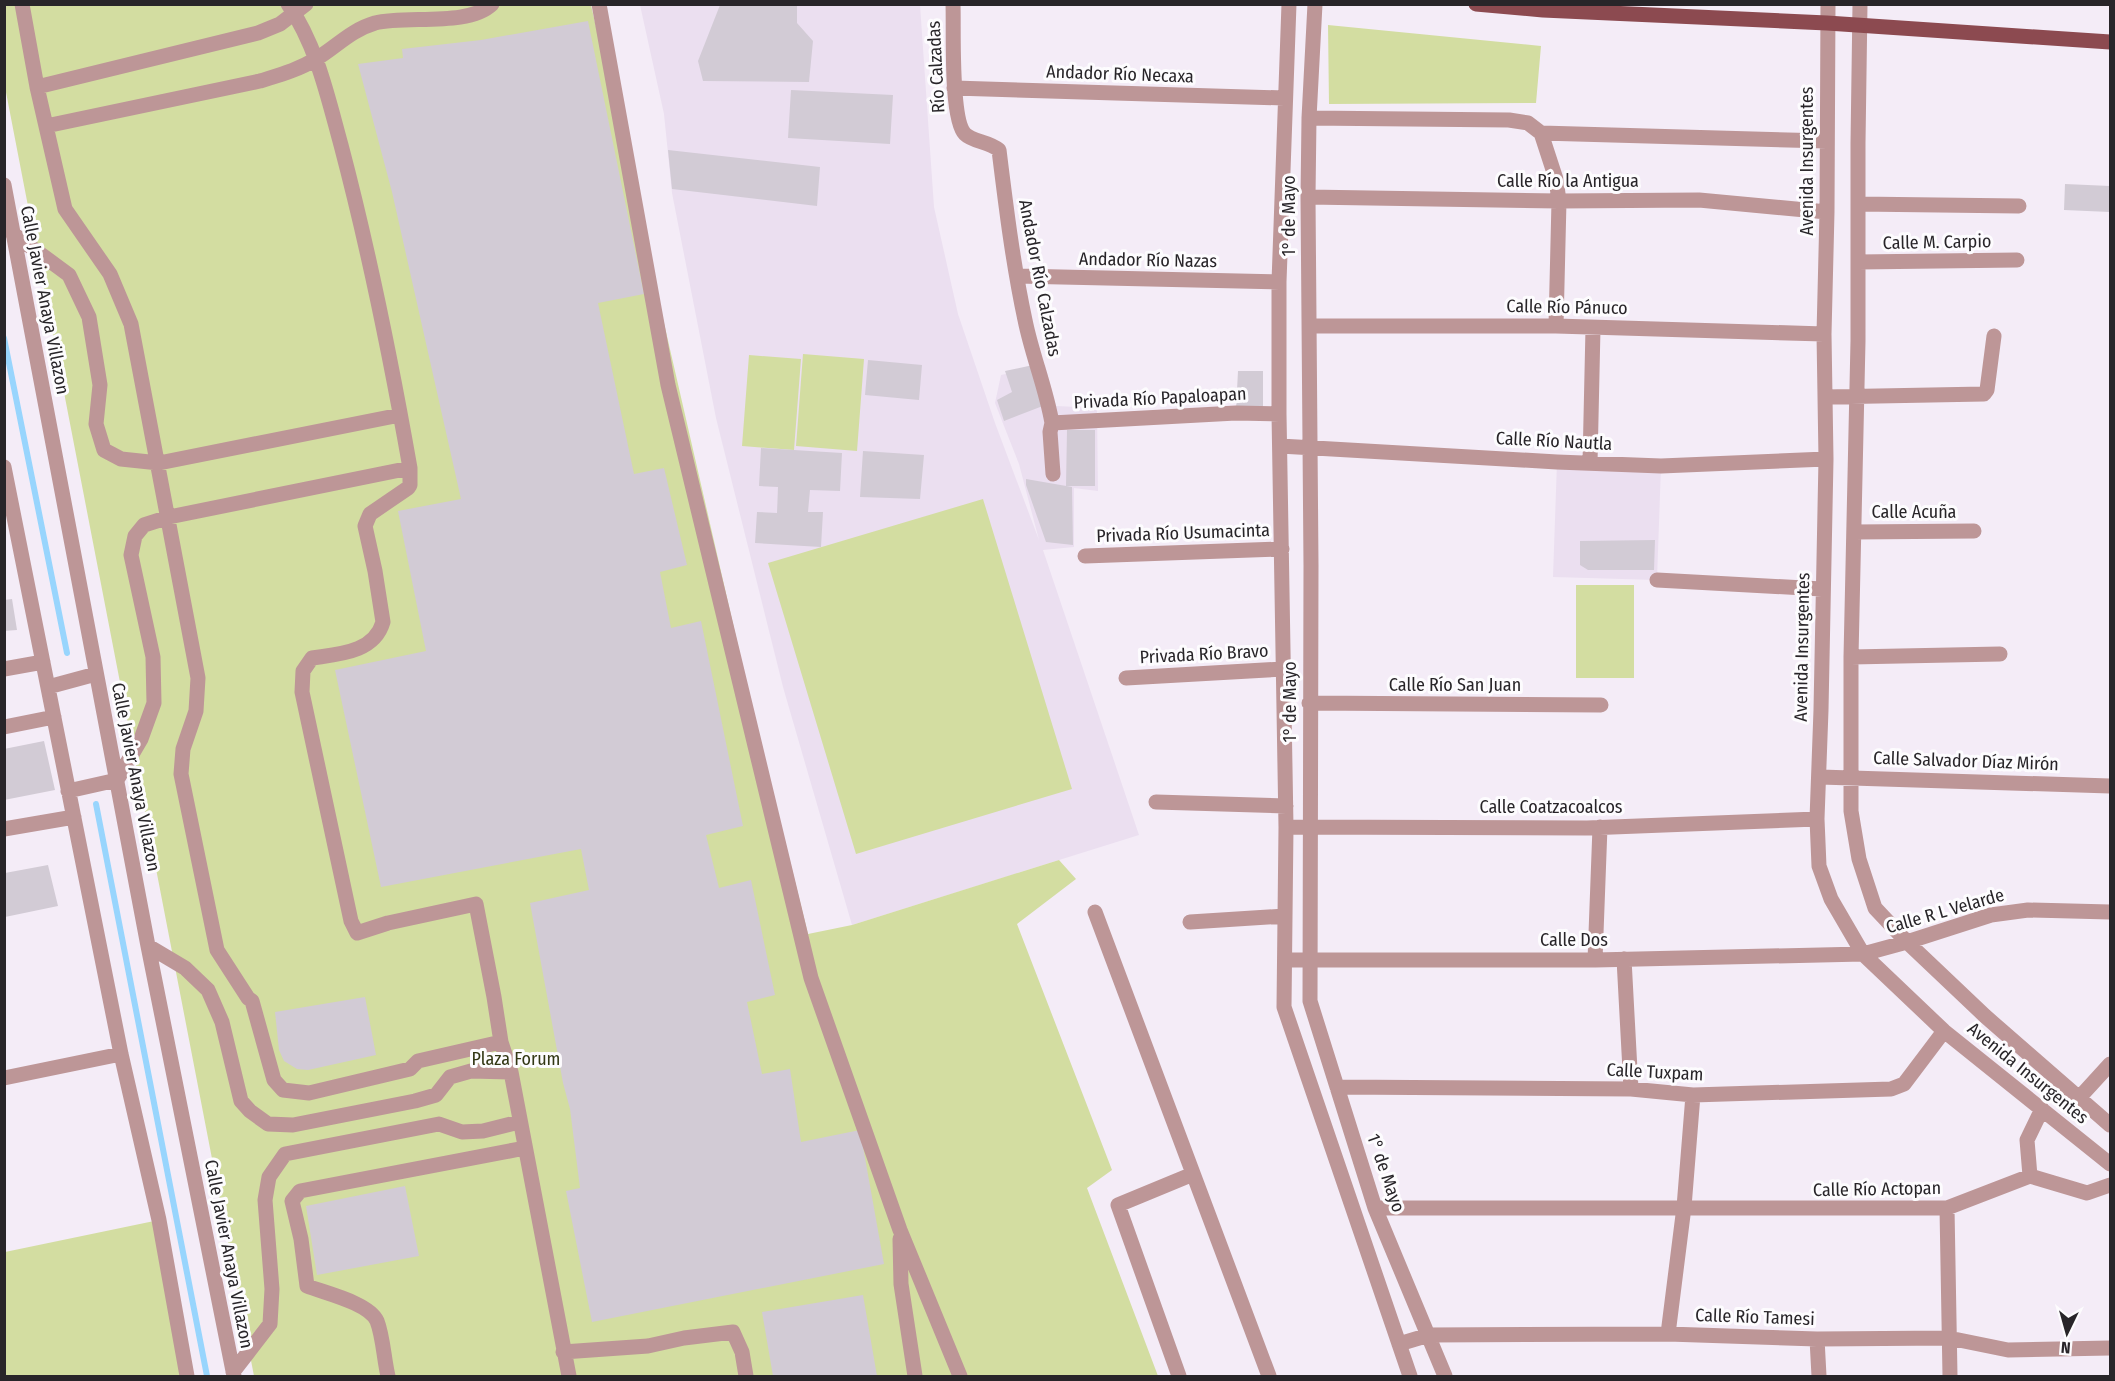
<svg xmlns="http://www.w3.org/2000/svg" width="2115" height="1381" font-family="'Fira Sans Condensed',sans-serif">
	<style>
		.built { fill: #ebdff0 }
		.green { fill: #d3dda1 }
		.lines { fill: none; stroke-linecap: round; stroke-linejoin: round }
		.stream { stroke: #98d5fd; stroke-width: 6 }
		.building { fill: #d2cbd5 }
		.minor { stroke: #bd9697; stroke-width: 15 }
		.major { stroke: #8c4a50; stroke-width: 15 }
		.labels { text-anchor: middle; stroke-width: 6; stroke-linejoin: round; paint-order: stroke }
		.street-label { font-size: 18px; fill: #282529; stroke: #fdfcfe }
		.park-label { font-size: 18px; fill: #323714; stroke: #fdfcfe }
	</style>
	<rect width="100%" height="100%" fill="#f4ecf7"/>
	<path class="built" d="M640,5H920L934,207L958,314L995,423L1039,540L1019,464L995,403L1001,375L1045,365L1056,406L1097,408L1098,491L1074,488V547L1043,550L1139,835L852,925L783,687L716,418L672,193L664,114Z
		M1557,462L1661,466L1657,580L1553,577Z"/>
	<path class="green" d="M4,5H591L756,724L808,934L852,925L1059,860L1076,879L1017,924L1112,1170L1087,1188L1158,1376H254L5,87Z
		M1328,25L1541,46L1536,103L1329,104Z
		M803,354L864,359L857,451L796,446Z
		M749,355L801,359L794,450L742,446Z
		M983,499L1072,789L856,854L768,563Z
		M1576,585H1634V678H1576Z
		M159,1220L187,1376H5V1252Z"/>
	<g class="lines">
		<path class="stream" d="M4,338L67,653
			M96,804L207,1376"/>
	</g>
	<path class="building" d="M720,5H797V23L813,41L809,82L703,81L698,61Z
		M588,21L644,294L598,303L634,474L664,468L687,565L660,572L671,628L701,621L743,826L706,835L719,888L751,880L775,995L747,1002L762,1074L790,1069L801,1142L860,1130L884,1264L592,1322L566,1191L580,1188L570,1109L563,1083L530,903L589,890L581,849L381,887L335,670L426,651L398,511L461,499L392,192L358,64L403,58L402,49L481,40Z
		M791,90L893,95L890,144L788,138Z
		M668,150L820,167L817,206L672,189Z
		M2065,184L2110,186V212L2064,210Z
		M868,360L922,365L919,400L865,395Z
		M1033,365L1048,404L1004,421L997,400L1012,392L1005,371Z
		M1238,371H1263V410H1236Z
		M1067,430H1095V486H1066Z
		M761,448L842,453L840,491L810,490L808,512H823L821,547L755,543L757,512L777,513L778,487L759,486Z
		M863,451L924,455L920,499L860,497Z
		M1026,479L1072,487L1073,545L1046,542L1026,485Z
		M1655,540L1654,570H1588L1580,565V541Z
		M12,599L17,630L4,631V600Z
		M44,741L55,790L4,800V749Z
		M48,865L58,906L5,917V873Z
		M365,997L376,1055L308,1070L297,1069L284,1061L279,1050L275,1012Z
		M405,1186L419,1256L317,1275L306,1206Z
		M863,1295L877,1376H773L762,1312Z"/>
	<g class="lines">
		<path class="minor" d="M22,4L37,87L65,209L110,274L131,324L198,678L196,711L183,749L181,774L217,950L248,998L252,1001L274,1080L283,1090L309,1093L410,1069L418,1061L501,1042
			M288,4C317,46 328,98 341,145C369,251 391,360 410,468V485L408,488L370,514L365,526L375,571L383,622C374,653 338,654 312,658L303,671L302,692L351,921L357,933L388,923L476,904L494,997L501,1042L511,1072L569,1376
			M599,4L668,385L811,978L900,1230L960,1376
			M953,4C954,29 950,119 965,134C973,142 988,141 999,150C1006,207 1013,264 1025,320C1032,355 1046,388 1052,423
			M1289,4L1279,282V414L1286,827L1284,1007L1410,1376
			M1315,4L1309,118L1308,197L1311,565L1310,1001L1375,1208L1445,1376
			M1828,4L1827,212L1824,334L1826,459L1821,710L1817,819L1819,866L1831,899L1863,954L1944,1031L2110,1164
			M1860,4L1858,143V341L1851,657V811L1859,859L1875,908L1907,942L1985,1016L2110,1125
			M37,87L258,33L280,24L306,4
			M954,88L1284,98
			M1309,118L1509,120L1528,123L1541,133L1556,179L1559,201L1556,326
			M46,126L260,81C279,75 298,70 316,59C336,47 351,30 375,23C407,15 468,27 492,4
			M1541,133L1827,141
			M4,185L148,946L234,1376
			M1308,197L1559,201L1699,200L1827,212
			M1858,204L2019,206
			M12,233L69,275L89,317L100,385L96,424L104,450L121,459L159,463L400,415
			M1858,262L2017,260
			M1017,276L1279,282
			M1309,326H1556L1824,334
			M1825,397L1984,394L1987,390L1994,336
			M1280,446L1557,462L1661,466L1826,459
			M1590,463L1593,328
			M4,467L121,1054L159,1220L187,1376
			M1053,474L1050,432L1052,423L1236,413L1279,414
			M1854,532L1974,531
			M1085,556L1282,549
			M1657,580L1822,589
			M1851,657L2000,654
			M4,669L43,662
			M1126,678L1283,669
			M48,687L96,674
			M1309,703L1601,705
			M4,727L54,717
			M1820,777L2110,786
			M68,791L117,780L141,739L154,703L153,657L131,555L135,536L144,525L169,517L410,468
			M1156,802L1286,806
			M1286,827L1587,828L1817,819
			M4,829L74,817
			M1095,912L1269,1376
			M1190,922L1285,916
			M148,946L185,968L208,990L222,1022L241,1101L250,1111L268,1124L293,1125L415,1101L436,1095L450,1077L471,1071L511,1072
			M1624,959L1631,1089
			M1285,960H1595L1863,954L1907,942L1991,915L2028,910L2110,912
			M1595,960L1600,827
			M4,1078L121,1054
			M1337,1087L1631,1089L1693,1095L1891,1089L1904,1084L1944,1031
			M2079,1098L2110,1064
			M2030,1176L2027,1140L2042,1109
			M1375,1208H1947L2030,1176L2087,1193L2110,1185
			M1947,1208L1950,1376
			M900,1239L901,1284L915,1376
			M1668,1334L1684,1207L1693,1095
			M1817,1339L1819,1376
			M1399,1344L1429,1335L1668,1334L1817,1339L1949,1338L2008,1350L2110,1348
			M563,1352L648,1346L684,1338L733,1332L742,1352L746,1376
			M233,1372L270,1324L272,1289L265,1200L269,1177L285,1154L439,1124L462,1132L483,1131L519,1122
			M388,1376C384,1360 383,1336 377,1321C369,1303 325,1293 307,1286L301,1239L292,1201L300,1191L525,1148
			M1179,1376L1118,1205L1193,1174"/>
		<path class="major" d="M1476,4L1543,10L1827,23L2110,42"/>
	</g>
	<g class="labels">
		<g class="street-label">
			<text transform="translate(936 67) rotate(-93)" y="6">Río Calzadas</text>
			<text transform="translate(1120 74) rotate(2)" y="6">Andador Río Necaxa</text>
			<text transform="translate(1807 161) rotate(-90)" y="6">Avenida Insurgentes</text>
			<text x="1568" y="187">Calle Río la Antigua</text>
			<text transform="translate(1289 216) rotate(-90)" y="6">1° de Mayo</text>
			<text transform="translate(1937 242) rotate(-1)" y="6">Calle M. Carpio</text>
			<text transform="translate(1148 260) rotate(1)" y="6">Andador Río Nazas</text>
			<text transform="translate(1040 278) rotate(79)" y="6">Andador Río Calzadas</text>
			<text transform="translate(45 300) rotate(79)" y="6">Calle Javier Anaya Villazon</text>
			<text transform="translate(1567 307) rotate(1)" y="6">Calle Río Pánuco</text>
			<text transform="translate(1160 398) rotate(-3)" y="6">Privada Río Papaloapan</text>
			<text transform="translate(1554 441) rotate(3)" y="6">Calle Río Nautla</text>
			<text x="1914" y="518">Calle Acuña</text>
			<text transform="translate(1183 533) rotate(-2)" y="6">Privada Río Usumacinta</text>
			<text transform="translate(1802 647) rotate(-89)" y="6">Avenida Insurgentes</text>
			<text transform="translate(1204 654) rotate(-3)" y="6">Privada Río Bravo</text>
			<text x="1455" y="691">Calle Río San Juan</text>
			<text transform="translate(1290 702) rotate(-90)" y="6">1° de Mayo</text>
			<text transform="translate(1966 761) rotate(2)" y="6">Calle Salvador Díaz Mirón</text>
			<text transform="translate(136 777) rotate(79)" y="6">Calle Javier Anaya Villazon</text>
			<text x="1551" y="813">Calle Coatzacoalcos</text>
			<text transform="translate(1945 911) rotate(-16)" y="6">Calle R L Velarde</text>
			<text x="1574" y="946">Calle Dos</text>
			<text transform="translate(1655 1072) rotate(3)" y="6">Calle Tuxpam</text>
			<text transform="translate(2028 1073) rotate(39)" y="6">Avenida Insurgentes</text>
			<text transform="translate(1386 1173) rotate(71)" y="6">1° de Mayo</text>
			<text transform="translate(1877 1189) rotate(-1)" y="6">Calle Río Actopan</text>
			<text transform="translate(229 1254) rotate(79)" y="6">Calle Javier Anaya Villazon</text>
			<text transform="translate(1755 1317) rotate(2)" y="6">Calle Río Tamesi</text>
		</g>
		<g class="park-label">
			<text x="516" y="1065">Plaza Forum</text>
		</g>
	</g>
	<rect width="2115" height="1381" fill="none" stroke="#282529" stroke-width="12"/>
	<g transform="translate(2067 1333) rotate(185)" stroke="#fdfcfe" stroke-width="4.5" paint-order="stroke">
	<path d="M0-4.5L10 22L0 15L-10 22Z" fill="#282529"/>
	<text y="-9" font-size="16" font-weight="bold" text-anchor="middle" fill="#282529">N</text>
	</g>
</svg>
